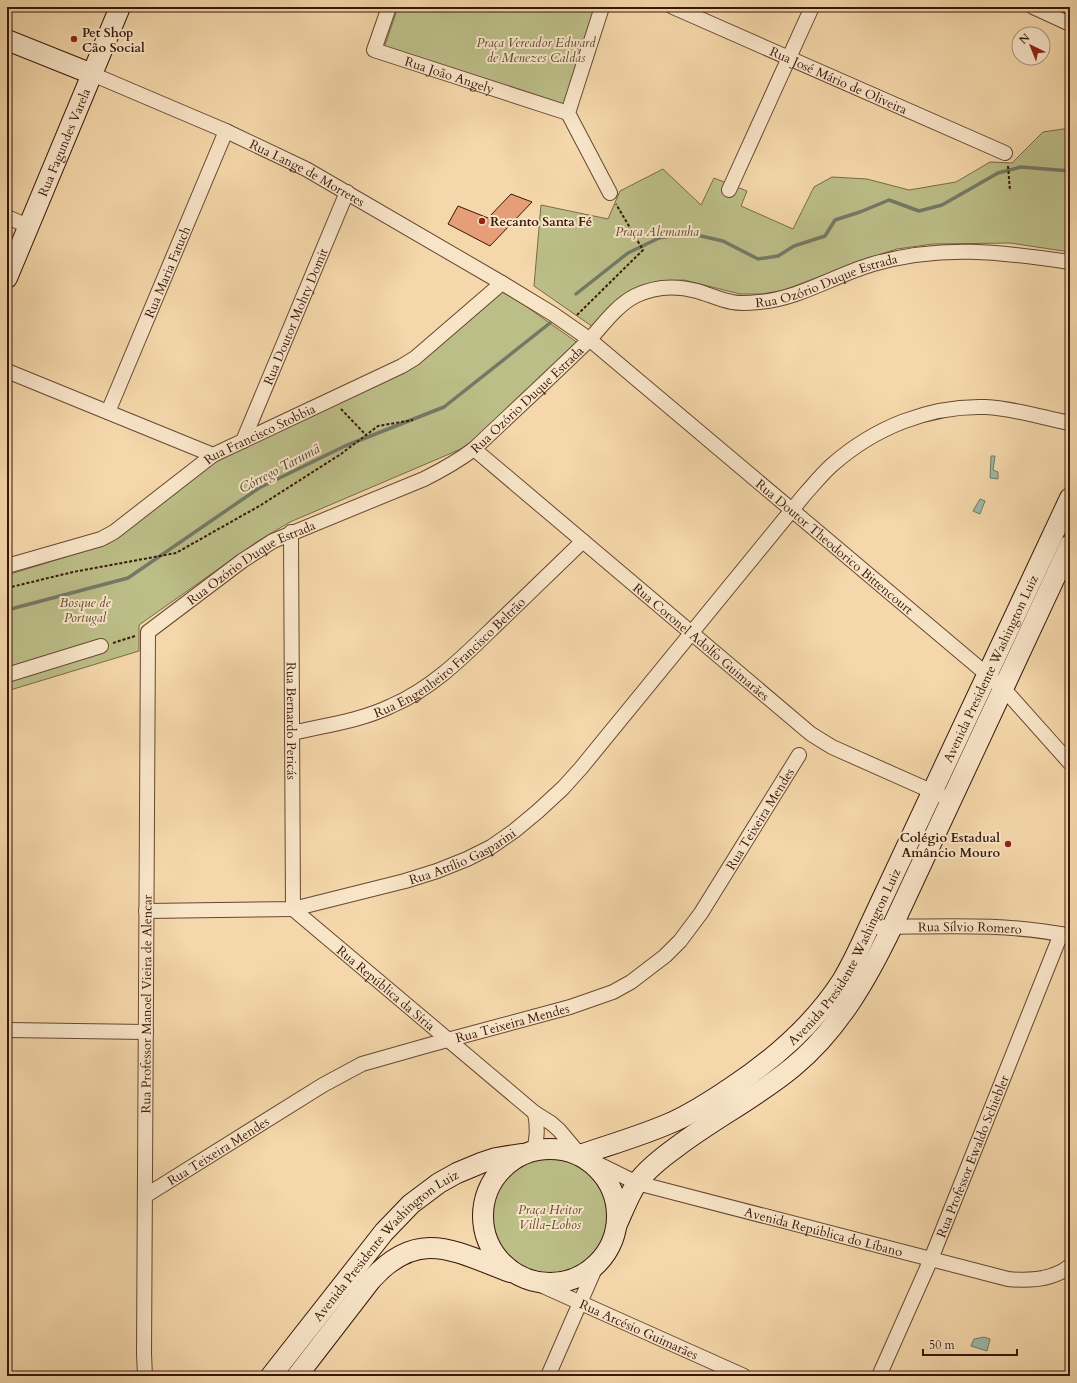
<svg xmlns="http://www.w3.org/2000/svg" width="1077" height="1383" font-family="Cardo,serif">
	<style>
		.green { fill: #bcbe88; stroke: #7a6a48 }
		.water { fill: #9cbaa6; stroke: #747967 }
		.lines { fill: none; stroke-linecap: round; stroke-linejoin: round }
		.stream { stroke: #747967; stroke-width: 3.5 }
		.building { fill: #e69e79; stroke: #391709 }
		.street-casing { stroke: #684731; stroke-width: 16 }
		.secondary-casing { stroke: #391709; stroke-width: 22 }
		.path { stroke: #391709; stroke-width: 2; stroke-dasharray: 3 2; stroke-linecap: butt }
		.street { stroke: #f8e5c8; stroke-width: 14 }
		.secondary { stroke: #f8e5c8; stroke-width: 20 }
		.poi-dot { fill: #8f2418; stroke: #f8e5c8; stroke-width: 1.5 }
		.labels { text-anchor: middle; stroke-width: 4; stroke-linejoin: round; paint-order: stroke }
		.poi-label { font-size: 13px; font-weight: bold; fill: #391709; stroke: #f8e5c8; text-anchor: start }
		.park-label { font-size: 13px; font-style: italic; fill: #60492f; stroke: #f8e5c8 }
		.street-label { font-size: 13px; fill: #391709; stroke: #f8e5c8 }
		.water-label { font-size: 14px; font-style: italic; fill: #574838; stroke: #f8e5c8 }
	</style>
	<rect width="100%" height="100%" fill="#f4d7aa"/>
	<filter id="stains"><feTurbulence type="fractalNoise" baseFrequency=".005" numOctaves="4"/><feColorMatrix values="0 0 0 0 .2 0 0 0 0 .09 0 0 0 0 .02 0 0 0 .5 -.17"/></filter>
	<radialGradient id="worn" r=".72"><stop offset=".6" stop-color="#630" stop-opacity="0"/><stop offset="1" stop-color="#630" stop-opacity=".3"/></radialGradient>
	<path class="green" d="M398,7H596L564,104L384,48Z
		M1070,128V252L1010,243L933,244L897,249L865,259L784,290L763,294H740L684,280L663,281L635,291L593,327L534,286L541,205L608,219L620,191L663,169L701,205L714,178L747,191L741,206L793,229L814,187L832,177L867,179L909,190L956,182L990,162L1012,163L1043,132Z
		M503,290L578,343L468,446L290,522L258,541L139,625V651L7,691V575L108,544L221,457L412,368Z
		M490 1216a60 60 0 1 1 120 0a60 60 0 1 1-120 0Z"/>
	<path class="water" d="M991,456H995L993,470L998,472V479L990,478Z
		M980,499L985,501L980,514L973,511Z
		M984,1337L990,1339L987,1351L971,1346L974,1339Z"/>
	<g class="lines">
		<path class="stream" d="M576,294L628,253L659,238L688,233L723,241L758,259L778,256L794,246L825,236L835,220L860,212L889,200L919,211L942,205L998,173L1021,167L1070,171
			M7,610L128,578L259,488L345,446L444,407L550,323"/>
	</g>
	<path class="building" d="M511,194L532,202L490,246L448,224L458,206L488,218Z"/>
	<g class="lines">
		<g class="street-casing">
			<g id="street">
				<path id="s1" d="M389,7L374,50L568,113"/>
				<path d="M602,7L568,113L610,193"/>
				<path id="s2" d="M673,7L1005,153"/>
				<path d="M1033,7L1070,24"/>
				<path id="s3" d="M92,74L226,131L306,169L502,283L553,314L589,339L1003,688L1070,763"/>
				<path d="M729,190L812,7"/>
				<path d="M7,217L28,226"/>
				<path d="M7,371L213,455"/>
				<path id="s4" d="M108,412L226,131"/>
				<path id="s5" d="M243,441L347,192"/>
				<path id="s6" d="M474,449L811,734L832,747L940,795"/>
				<path id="s7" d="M291,532L293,909L535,1113L551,1123L559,1130L580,1155L637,1183L1008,1279C1029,1281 1053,1280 1070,1266"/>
				<path id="s8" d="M7,566L101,539L114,532L213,455L402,366L415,358L502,283"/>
				<path d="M7,675L101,646"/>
				<path id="s9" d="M292,733C326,725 360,721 391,706C433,688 464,656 496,625C525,597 554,569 583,541"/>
				<path id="s10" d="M146,911L293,909L405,881L437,871L467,859L491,847L514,831L537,812L563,788L581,768L805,494C814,484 822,474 832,465C874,428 929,405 986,407C1012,408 1044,418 1070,423"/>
				<path id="s11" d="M869,927C936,927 1004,922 1070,936"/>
				<path d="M7,1030L146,1032"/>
				<path d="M534,1151C537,1137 538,1127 535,1113"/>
				<path id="s12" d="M145,1196L323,1085L362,1064L429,1045L570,1007L613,992L631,982L665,956L680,941L701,913L799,755"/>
				<path id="s13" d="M534,1282L744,1376"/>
				<path id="s14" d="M145,1376L144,1354L148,632L242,561L273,541L424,479C442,470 458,461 474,449C512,413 551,377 589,340C603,325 616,306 635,296C655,286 675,285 697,291C708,294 720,300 732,302C741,304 750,303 759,302C799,299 835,275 873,264C942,244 1001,252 1070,262"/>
				<path d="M548,1376L597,1264"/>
				<path id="s15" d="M879,1376L931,1259L1061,934"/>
			</g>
		</g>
		<g class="secondary-casing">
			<g id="secondary">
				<path d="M7,40L92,74"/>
				<path id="s16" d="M7,278L120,7"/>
				<circle cx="550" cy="1216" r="67"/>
				<path id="s17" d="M580,1155C609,1145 640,1136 668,1124C690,1115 709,1102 729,1089C773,1060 813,1026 842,981C852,964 861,945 869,927L1070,498"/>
				<path d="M617,1224C623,1211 630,1193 637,1183C647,1169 664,1156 678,1146C715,1118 757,1097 793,1067C838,1030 867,979 892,927L1070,545"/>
				<path id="s18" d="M271,1376L384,1232L411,1204L439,1183L457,1173L481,1163L496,1158L521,1154"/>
				<path d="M297,1376L371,1280C418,1227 454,1251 510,1272"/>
			</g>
		</g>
		<path class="path" d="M1008,166L1010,191
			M577,315L643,250L616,204
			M341,409L366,435
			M7,588L73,572L176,553L261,505L341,454L378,426L413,420
			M113,643L135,636"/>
		<use href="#street" class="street"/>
		<use href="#secondary" class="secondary"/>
	</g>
	<g class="poi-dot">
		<circle cx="74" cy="39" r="4"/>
		<circle cx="482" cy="221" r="4"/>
		<circle cx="1008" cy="844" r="4"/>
	</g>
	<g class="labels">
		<g class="poi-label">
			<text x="82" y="37">Pet Shop<tspan x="82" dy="15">Cão Social</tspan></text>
			<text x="490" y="226">Recanto Santa Fé</text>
			<text x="1000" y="842" text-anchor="end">Colégio Estadual<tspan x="1000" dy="15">Amâncio Mouro</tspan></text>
		</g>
		<g class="park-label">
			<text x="536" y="47">Praça Vereador Edward<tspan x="536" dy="15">de Menezes Caldas</tspan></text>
			<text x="657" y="236">Praça Alemanha</text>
			<text x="85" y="607">Bosque de<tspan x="85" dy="15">Portugal</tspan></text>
			<text x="550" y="1214">Praça Heitor<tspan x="550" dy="15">Villa-Lobos</tspan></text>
		</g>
		<g class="street-label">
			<text dy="5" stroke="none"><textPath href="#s1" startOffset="125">Rua João Angely</textPath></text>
			<text dy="5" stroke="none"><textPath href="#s2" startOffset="181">Rua José Mário de Oliveira</textPath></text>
			<text dy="5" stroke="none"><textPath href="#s16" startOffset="147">Rua Fagundes Varela</textPath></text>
			<text dy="5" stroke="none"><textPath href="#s3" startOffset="237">Rua Lange de Morretes</textPath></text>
			<text dy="5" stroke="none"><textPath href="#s4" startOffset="152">Rua Maria Fatuch</textPath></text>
			<text dy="5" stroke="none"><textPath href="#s14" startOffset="1541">Rua Ozório Duque Estrada</textPath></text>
			<text dy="5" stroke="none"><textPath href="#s5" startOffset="135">Rua Doutor Mohty Domit</textPath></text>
			<text dy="5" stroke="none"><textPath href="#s14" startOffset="1193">Rua Ozório Duque Estrada</textPath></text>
			<text dy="5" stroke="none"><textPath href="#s8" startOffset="289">Rua Francisco Stobbia</textPath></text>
			<text dy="5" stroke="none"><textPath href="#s3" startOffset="886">Rua Doutor Theodorico Bittencourt</textPath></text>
			<text dy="5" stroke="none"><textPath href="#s14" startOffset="869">Rua Ozório Duque Estrada</textPath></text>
			<text dy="5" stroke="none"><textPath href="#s6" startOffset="298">Rua Coronel Adolfo Guimarães</textPath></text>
			<text dy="5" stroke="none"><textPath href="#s9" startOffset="179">Rua Engenheiro Francisco Beltrão</textPath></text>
			<text dy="5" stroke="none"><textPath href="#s17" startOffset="667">Avenida Presidente Washington Luiz</textPath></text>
			<text dy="5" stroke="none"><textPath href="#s7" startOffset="189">Rua Bernardo Pericás</textPath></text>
			<text dy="5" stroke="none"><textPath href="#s12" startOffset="746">Rua Teixeira Mendes</textPath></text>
			<text dy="5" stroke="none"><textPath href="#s10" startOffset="325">Rua Attílio Gasparini</textPath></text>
			<text dy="5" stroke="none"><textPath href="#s11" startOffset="101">Rua Sílvio Romero</textPath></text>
			<text dy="5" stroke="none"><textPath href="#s17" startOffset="343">Avenida Presidente Washington Luiz</textPath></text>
			<text dy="5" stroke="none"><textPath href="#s7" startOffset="499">Rua República da Síria</textPath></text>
			<text dy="5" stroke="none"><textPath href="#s14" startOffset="372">Rua Professor Manoel Vieira de Alencar</textPath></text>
			<text dy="5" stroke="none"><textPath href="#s12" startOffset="410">Rua Teixeira Mendes</textPath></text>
			<text dy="5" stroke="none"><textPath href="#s12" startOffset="86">Rua Teixeira Mendes</textPath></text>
			<text dy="5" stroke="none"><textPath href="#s15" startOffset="239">Rua Professor Ewaldo Schiebler</textPath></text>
			<text dy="5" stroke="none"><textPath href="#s7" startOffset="1012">Avenida República do Líbano</textPath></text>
			<text dy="5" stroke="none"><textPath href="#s18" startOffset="175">Avenida Presidente Washington Luiz</textPath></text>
			<text dy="5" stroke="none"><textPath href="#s13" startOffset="115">Rua Arcésio Guimarães</textPath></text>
		</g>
		<g class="water-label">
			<text transform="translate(279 468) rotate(-28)" y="5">Córrego Tarumã</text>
		</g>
	</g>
	<rect width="1077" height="1383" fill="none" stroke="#f4d7aa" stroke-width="24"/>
	<rect x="8" y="8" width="1061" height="1367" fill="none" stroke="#391709" stroke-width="2"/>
	<rect x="12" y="12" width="1053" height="1359" fill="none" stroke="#391709"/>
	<g transform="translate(1031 46) rotate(317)"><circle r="19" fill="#f8e5c8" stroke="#ac937c"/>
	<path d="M0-3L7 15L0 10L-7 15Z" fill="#8f2418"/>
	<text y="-6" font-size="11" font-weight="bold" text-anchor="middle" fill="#391709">N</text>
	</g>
	<path d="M923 1349v6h94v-6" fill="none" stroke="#391709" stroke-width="2"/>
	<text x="929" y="1349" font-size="12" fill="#391709" stroke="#f8e5c8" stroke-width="3" paint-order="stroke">50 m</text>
	<rect width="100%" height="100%" filter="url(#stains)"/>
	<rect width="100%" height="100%" fill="url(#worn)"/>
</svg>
